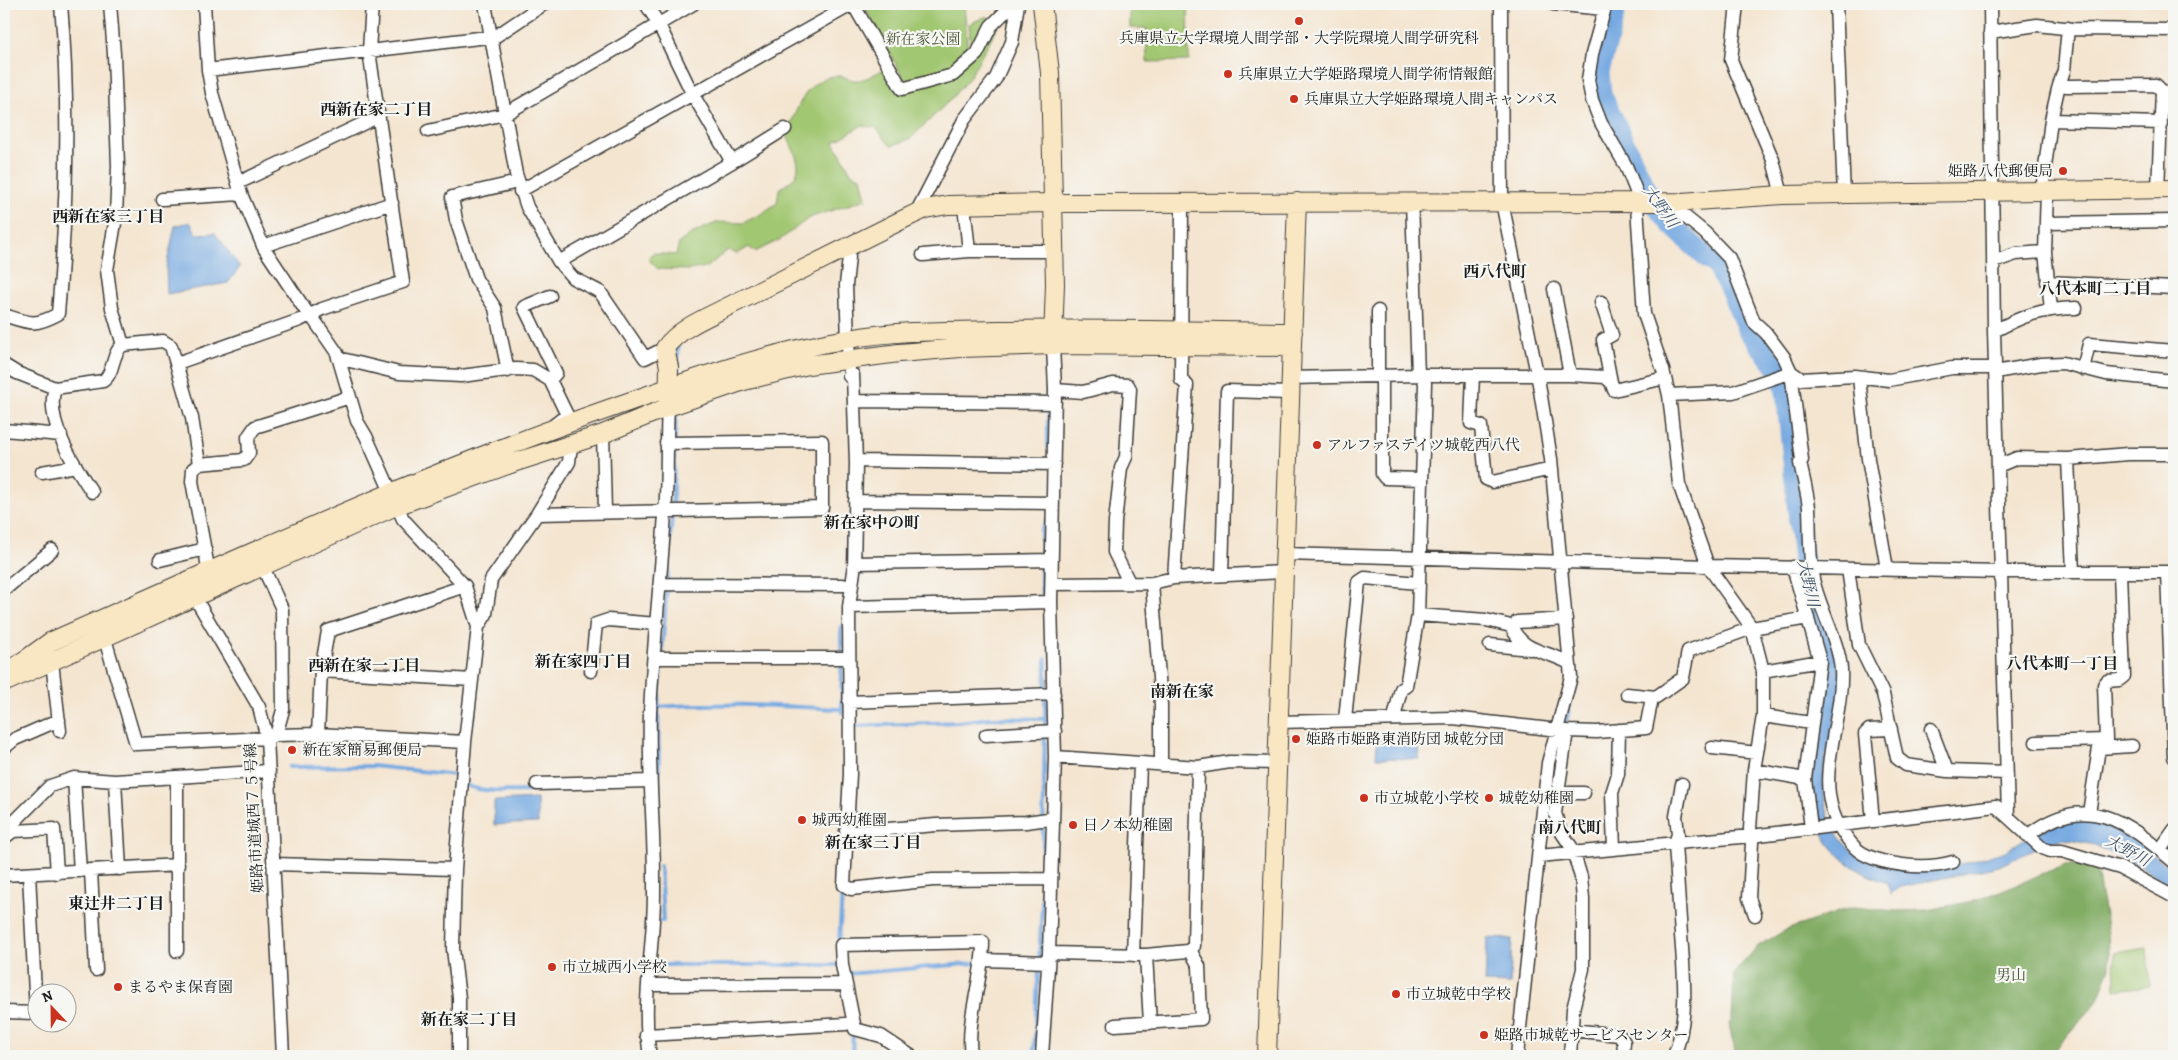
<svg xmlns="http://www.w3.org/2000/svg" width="2178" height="1060" font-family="Alegreya,'Noto Serif JP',serif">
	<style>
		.green { fill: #a2c772; stroke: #5f7247 }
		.forest { fill: #81ac64; stroke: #4e6440 }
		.water { fill: #75a8e1; stroke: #48627e }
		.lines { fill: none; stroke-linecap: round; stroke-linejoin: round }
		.stream { stroke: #75a8e1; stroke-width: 4 }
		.river { stroke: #75a8e1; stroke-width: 21 }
		.street-casing { stroke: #3c3a37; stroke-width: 15 }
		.secondary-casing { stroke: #3c3a37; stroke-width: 20 }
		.street { stroke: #fff; stroke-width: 12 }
		.secondary { stroke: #f9e7c3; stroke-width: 18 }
		.poi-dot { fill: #c8321e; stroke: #f6f6f2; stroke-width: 2 }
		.labels { text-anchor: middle; stroke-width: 4.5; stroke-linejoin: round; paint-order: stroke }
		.poi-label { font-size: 15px; fill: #1c1c1c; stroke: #f6f6f2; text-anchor: start }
		.park-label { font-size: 15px; fill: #4b583a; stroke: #f6f6f2 }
		.street-label { font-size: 15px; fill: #1c1c1c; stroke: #f6f6f2 }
		.neighbourhood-label { font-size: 16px; font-weight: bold; fill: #1c1c1c; stroke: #f6f6f2 }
		.water-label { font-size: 16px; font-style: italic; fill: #40546b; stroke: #f6f6f2 }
	</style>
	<rect width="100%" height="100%" fill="#f6f6f2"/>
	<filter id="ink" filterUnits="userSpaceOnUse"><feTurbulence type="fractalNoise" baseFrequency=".02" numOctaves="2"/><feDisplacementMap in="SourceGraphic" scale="10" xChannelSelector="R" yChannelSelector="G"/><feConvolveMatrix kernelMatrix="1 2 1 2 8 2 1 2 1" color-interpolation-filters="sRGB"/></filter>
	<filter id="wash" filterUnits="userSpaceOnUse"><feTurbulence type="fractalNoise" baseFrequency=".0096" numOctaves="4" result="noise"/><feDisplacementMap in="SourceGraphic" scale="20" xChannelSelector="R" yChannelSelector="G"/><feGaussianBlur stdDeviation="1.12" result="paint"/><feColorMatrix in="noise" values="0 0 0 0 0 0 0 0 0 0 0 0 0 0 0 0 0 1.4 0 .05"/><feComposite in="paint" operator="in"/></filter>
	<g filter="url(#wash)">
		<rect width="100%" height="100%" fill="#f4e5d0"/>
		<path class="green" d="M863,4H964L968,54L971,51L969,24L987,16L996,30L969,78L950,100L910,139L891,146L875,127L861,126L834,142L852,174L861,177L866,199L809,218L781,239L755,252L749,247L737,254L728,250L707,267L689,270L658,269L648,259L653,253L676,255L679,243L691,234L718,222L743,223L761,214L777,203L779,189C808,173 798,161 787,136C795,111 807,75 839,76C845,76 851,81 858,80C866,80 878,72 886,68L903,84L906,83Z
			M1130,4H1188L1189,61L1147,62L1146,28H1130Z
			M2147,948L2150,986L2115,990L2114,953Z"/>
		<path class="forest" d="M2064,865H2090L2097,871L2108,933L2110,967L2097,1002L2050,1056H1736L1729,1024L1732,1019L1734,973L1758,946L1786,930L1853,907L1896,911L1927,910L1978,900Z"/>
		<path class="water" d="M190,222L197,234L215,233L240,267L228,283L167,294L166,267L175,226Z
			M1830,718C1824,765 1812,816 1852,851L1943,870L2006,851L2021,841L2068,818L2086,819L2104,821L2122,830L2174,871V888L2143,868L2095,845L2064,839L2050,842L1999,866L1901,887L1890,894L1888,883C1836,866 1809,832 1812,776C1813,758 1817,739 1819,722Z
			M1377,737L1420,739L1419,759L1376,758Z
			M537,799L538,823L494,825V801Z
			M1487,938L1512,939L1510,984L1485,983Z"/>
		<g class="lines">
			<path class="stream" d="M852,295L857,254L861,249
				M678,378V343
				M1048,448V375
				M1047,520L1041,530V579L1042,592L1047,599
				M658,707C718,702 780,706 840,709L842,712
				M842,713L841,628L845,623
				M853,726L959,722L990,718L1045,719
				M1565,728L1570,705
				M289,767L372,766L456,775L460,779
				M465,784C478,796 551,790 571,789
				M657,792L659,771L658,707L672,513L676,410
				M657,923V921H663L660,866
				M839,943L842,893
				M656,965H838
				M846,974L978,963
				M852,1056L853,1031
				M1034,1056L1042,906L1046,659"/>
			<path class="river" d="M1617,4L1599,72L1601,94L1650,197L1671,224L1708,259L1716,264L1731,291L1747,329L1777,367L1786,391L1804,571L1816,619L1830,659L1831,680L1820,747"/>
		</g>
	</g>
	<g filter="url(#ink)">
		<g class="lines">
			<g class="street-casing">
				<path id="street" d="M110,4L114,54L118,166L116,217L107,270L112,308L123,345
					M204,4L208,70L212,93L241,194L264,248L306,311L310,314L337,353L357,421L366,436L403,519L465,586L478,627L465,742L455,869L453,949L459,998V1056
					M485,4L516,174L527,207L559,262L573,278L600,292L645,358L665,348
					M853,4L902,89L953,75L977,54L991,26L1013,4
					M1501,4L1502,202L1539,384L1551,459L1571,677L1548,763L1517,1056
					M1553,4L1604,9
					M1606,4L1592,54L1588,80L1592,100L1601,123L1626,166L1636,191L1644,314L1663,370L1669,395L1679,484L1708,566L1752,628L1763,671V716L1754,770L1750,829L1752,842L1749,898L1755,915
					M1737,4L1731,60L1773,160L1782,195
					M1836,4L1844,195
					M1990,4L1994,331L2008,816
					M1990,32L2037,25L2073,29L2174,30
					M208,70L496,36L544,4
					M2060,84L2067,86L2156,85L2162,91L2158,190
					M2051,120L2161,123
					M428,131L505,114L693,4
					M732,162L785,129
					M238,183L379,116
					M520,191L853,4
					M2042,191L2051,120L2058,89L2064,70L2068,28
					M2047,191L2045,252L2051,309
					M162,199L241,194
					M1412,201L1418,375
					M1667,202L1705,233L1729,258L1754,322L1766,333L1784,357L1791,372L1802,460L1800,463C1803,477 1807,492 1809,507C1810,530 1809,556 1813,579C1819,607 1839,642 1841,669C1844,723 1810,781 1842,831C1854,849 1860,855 1882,861C1906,867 1929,869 1953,862
					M964,205L969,251H1054
					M916,213L964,120L996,78L1012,42L1018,4
					M2046,223L2174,221
					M263,246L392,203
					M848,246L849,257L846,285L849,368
					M923,255L969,251
					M559,262L732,162L692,93L658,23L646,4
					M1993,262L2016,254L2045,252
					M2047,282L2174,288
					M1554,289L1570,375
					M550,296L524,307L556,373L550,380
					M1601,302L1612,335L1603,340L1611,382
					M1378,311V377
					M4,315C29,323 34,327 58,314C67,210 70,107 61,4
					M1994,331C2025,315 2040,309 2076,308
					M338,358L399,373L461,376L516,369L533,370L550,380L567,415L554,425
					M177,363L300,320L322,309L403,282L369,51L372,4
					M4,365L17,373L55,388L103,381C115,373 111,353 123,345L163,341L171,346L192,418L199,464L193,469L192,481L210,578
					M2083,369L2089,344L2174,351
					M508,371L495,308L476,279L456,220L452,197L518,182
					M1473,375L1471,423L1481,426L1486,479L1492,482L1552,469
					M849,376L853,375L856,463L854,571L849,607L850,774L844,885L851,889L933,880L1051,879
					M1382,377V474L1385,478L1421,479
					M1291,378L1418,375H1570L1605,377L1611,382L1614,390L1665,378
					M1859,378L1868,459L1887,569
					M55,388C44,420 75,466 92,492
					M1055,390L1083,392L1113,384L1128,385L1130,389L1126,457L1121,468L1115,522L1114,552L1129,582
					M1669,395L1733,392L1791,372L1801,379L1855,376L1889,380L1952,368H1991L2001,371L2041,364L2063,363L2106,374L2174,381
					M854,401L1055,403
					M4,430L61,435
					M603,434L605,511
					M2068,459L2073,572
					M856,463L861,461L1054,464
					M199,464L244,460L249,453L248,437L255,427L350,397
					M1998,466L2017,458L2068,459L2128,454H2174
					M42,472L76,466
					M855,501L1053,503
					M537,514L822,508V441L666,443
					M1284,554L1708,566L2001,572H2174
					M160,560L205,549
					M854,563L1052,560
					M262,565L282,609L283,710L276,735
					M1793,567L1820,661L1805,779L1811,828
					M1848,569L1859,645L1883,694L1897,758L1906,765L1947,771L2006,773
					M2167,572L2174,757
					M1222,575L1227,391L1290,393
					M1174,578L1187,385L1181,380L1182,203
					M1152,583L1161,705V765
					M660,584L843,585
					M1052,584L1152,583L1174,578L1283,572
					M4,590L52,550
					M194,596L259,707L267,738L283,1056
					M849,607L1051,602
					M1418,615L1486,620L1511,626C1523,653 1546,650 1569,663
					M1517,622L1566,619
					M478,627L486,614L491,580L537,514L569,462L571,445
					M105,639L136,744L267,738L276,735L318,734L465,742
					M1490,645L1530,649
					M654,658H849
					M52,662L60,731
					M321,671L472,680
					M591,671L596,624L608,620L657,624
					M1763,671L1820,661
					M1627,694L1656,697L1683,678L1688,651L1752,628L1808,618
					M849,702L1054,694
					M1763,716L1811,723
					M1394,718L1401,689L1406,686L1418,615L1425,383L1422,375
					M1345,720L1359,582L1365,578L1418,583
					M1278,722L1453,718L1567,731L1597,732L1646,728L1652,698
					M1931,729L1947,771
					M1567,731L1555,813L1560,830L1572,848L1581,877L1583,899V969L1573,1009L1570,1056
					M318,734L321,671L328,631L465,586
					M986,735L1055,731
					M2036,742L2106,740
					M4,748L15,739L59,720
					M1712,748L1757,753
					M2099,748L2132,746
					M1055,757L1198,767L1230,762L1276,763
					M1754,770L1805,779
					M74,778L80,871
					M115,781L120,869
					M537,784L650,781
					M1550,793H1584
					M2089,813L2099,748L2106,740L2104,685L2107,681L2119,680L2124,676L2120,572
					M1873,821L1865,734L1869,730L1891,729
					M13,831L14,822L50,786L74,778L115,781L269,771
					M846,831L853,832L936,825L1026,822L1048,819L1053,820
					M2027,836C2086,790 2126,821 2174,862
					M4,838L13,831L54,829L57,873
					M1614,849L1612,793L1618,774L1619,730
					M2160,850L2174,830
					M1539,856L1751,836L1996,806L2042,848L2050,851H2062L2120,868L2174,897
					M273,864L455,869
					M91,871L96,970
					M4,875L178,865
					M177,951V778
					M1049,953L1146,955L1188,951L1194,946L1198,767
					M1133,955L1140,764
					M1146,955L1150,1023
					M983,960L1048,962
					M648,985L846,984
					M4,1012L36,1013L29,874
					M1115,1025L1201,1019L1199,966L1190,950
					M1572,1030L1619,1035L1624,1042L1623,1056
					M646,1035L846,1024
					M650,1056C641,1002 654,948 654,894C655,834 648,773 650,713C653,646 661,579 665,513C668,477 666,442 668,407
					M911,1056L881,1036L855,1029L842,965L841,945L983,942C983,980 966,1018 971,1056
					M1042,1056L1049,953L1055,757L1051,602L1055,390L1053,345
					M1674,1056C1689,1018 1684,975 1681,935C1679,905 1677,874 1675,844L1678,834L1676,816L1682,784"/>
			</g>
			<g class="secondary-casing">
				<path id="secondary" d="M1042,4L1050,73L1055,284L1053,340
					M668,407L669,367L665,348C679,328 708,317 729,306L906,218L925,209L948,205L1053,203L1681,202L1782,195L2174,189
					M4,675L50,642C235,560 419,475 611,408C688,381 767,352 849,339C898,330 948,331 999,330C1097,328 1195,331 1293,332
					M8,681L396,506L513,463L603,434L668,407L744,381L808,365L899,353L961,348L1053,345L1292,347
					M1267,1056L1297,202"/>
			</g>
			<use href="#street" class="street"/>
			<use href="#secondary" class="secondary"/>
		</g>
	</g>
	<g class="poi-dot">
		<circle cx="1299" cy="21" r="5"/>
		<circle cx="1228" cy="74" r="5"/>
		<circle cx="1294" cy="99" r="5"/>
		<circle cx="2063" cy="171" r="5"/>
		<circle cx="1317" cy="445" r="5"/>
		<circle cx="1296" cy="739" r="5"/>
		<circle cx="292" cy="750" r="5"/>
		<circle cx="1364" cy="798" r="5"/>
		<circle cx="1489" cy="798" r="5"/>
		<circle cx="802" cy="820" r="5"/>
		<circle cx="1073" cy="825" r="5"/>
		<circle cx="552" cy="967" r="5"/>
		<circle cx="118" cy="987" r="5"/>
		<circle cx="1396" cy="994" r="5"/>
		<circle cx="1484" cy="1035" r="5"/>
	</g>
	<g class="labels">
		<g class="poi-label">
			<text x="1299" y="43" text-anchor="middle">兵庫県立大学環境人間学部・大学院環境人間学研究科</text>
			<text x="1238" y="79">兵庫県立大学姫路環境人間学術情報館</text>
			<text x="1304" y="104">兵庫県立大学姫路環境人間キャンパス</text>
			<text x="2053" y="176" text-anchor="end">姫路八代郵便局</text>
			<text x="1327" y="450">アルファステイツ城乾西八代</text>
			<text x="1306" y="744">姫路市姫路東消防団 城乾分団</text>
			<text x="302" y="755">新在家簡易郵便局</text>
			<text x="1374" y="803">市立城乾小学校</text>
			<text x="1499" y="803">城乾幼稚園</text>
			<text x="812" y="825">城西幼稚園</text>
			<text x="1083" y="830">日ノ本幼稚園</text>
			<text x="562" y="972">市立城西小学校</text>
			<text x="128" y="992">まるやま保育園</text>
			<text x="1406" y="999">市立城乾中学校</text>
			<text x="1494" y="1040">姫路市城乾サービスセンター</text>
		</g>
		<g class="park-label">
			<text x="923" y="44">新在家公園</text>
			<text x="2011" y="980">男山</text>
		</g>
		<g class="street-label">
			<text transform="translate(254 818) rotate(-93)" y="5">姫路市道城西７５号線</text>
		</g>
		<g class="neighbourhood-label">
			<text x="376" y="115">西新在家二丁目</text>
			<text x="108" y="222">西新在家三丁目</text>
			<text x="1495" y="277">西八代町</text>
			<text x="2095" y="294">八代本町二丁目</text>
			<text x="872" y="528">新在家中の町</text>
			<text x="583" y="667">新在家四丁目</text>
			<text x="2062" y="669">八代本町一丁目</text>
			<text x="364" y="671">西新在家一丁目</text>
			<text x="1182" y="697">南新在家</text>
			<text x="1570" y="833">南八代町</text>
			<text x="873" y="848">新在家三丁目</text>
			<text x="116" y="909">東辻井二丁目</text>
			<text x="469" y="1025">新在家二丁目</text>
		</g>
		<g class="water-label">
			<text transform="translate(1661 206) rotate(54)" y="6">大野川</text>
			<text transform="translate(1809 583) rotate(77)" y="6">大野川</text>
			<text transform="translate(2128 850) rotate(28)" y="6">大野川</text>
		</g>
	</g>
	<rect width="2178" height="1060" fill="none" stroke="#f6f6f2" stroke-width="20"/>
	<g transform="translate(52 1008) rotate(338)"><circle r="24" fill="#f6f6f2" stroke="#9f9f9c"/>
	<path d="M0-4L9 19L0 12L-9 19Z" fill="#c8321e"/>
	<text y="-8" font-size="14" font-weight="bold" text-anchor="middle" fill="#1c1c1c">N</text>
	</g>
</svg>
